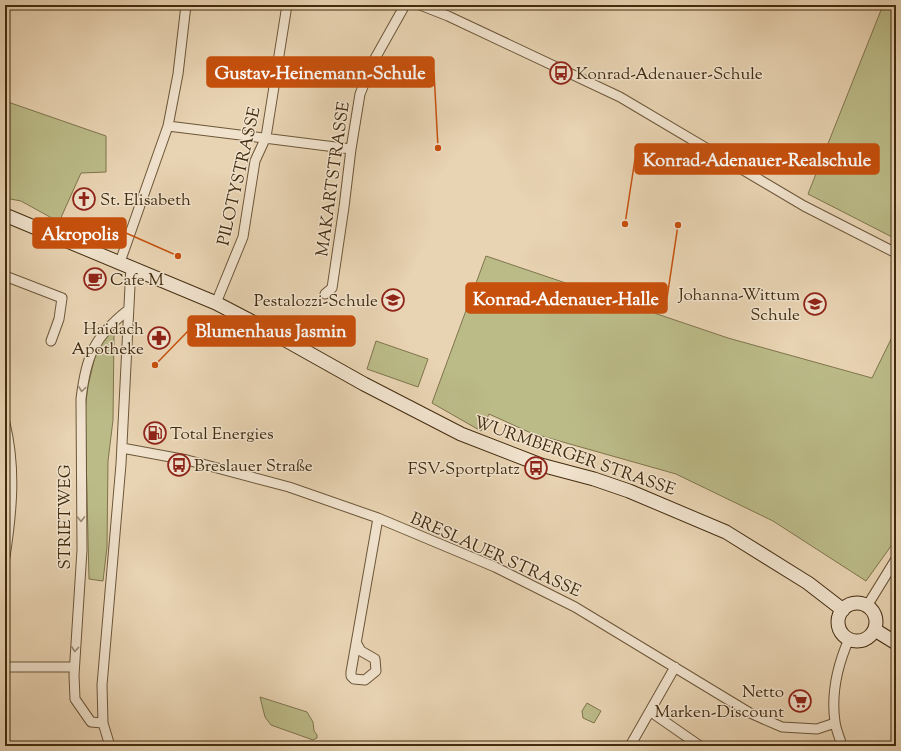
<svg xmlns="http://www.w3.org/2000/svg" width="901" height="751" font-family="'Sorts Mill Goudy',serif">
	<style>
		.green { fill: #bb8; stroke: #7f744c }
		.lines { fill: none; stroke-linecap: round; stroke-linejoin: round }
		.street-casing { stroke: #6c5638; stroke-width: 11 }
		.secondary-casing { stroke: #432c0f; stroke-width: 15 }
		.street { stroke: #f0e2cd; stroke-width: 9 }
		.secondary { stroke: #f0e2cd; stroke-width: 13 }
		.oneway { stroke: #9a876e }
		.labels { text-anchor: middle; stroke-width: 3; stroke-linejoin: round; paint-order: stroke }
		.poi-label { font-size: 17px; fill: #432c0f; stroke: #f0e2cd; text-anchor: start }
		.street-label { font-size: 17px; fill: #432c0f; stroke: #f0e2cd }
		.leader { fill: none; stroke: #c7500d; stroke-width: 1.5 }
		.callout-dot { fill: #c7500d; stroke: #f0e2cd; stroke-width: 1.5 }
		.callout { fill: #c7500d; stroke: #c7500d; stroke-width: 1.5 }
		.callout-label { font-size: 18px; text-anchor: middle; font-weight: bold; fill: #fff }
	</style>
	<rect width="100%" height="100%" fill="#e8d3b2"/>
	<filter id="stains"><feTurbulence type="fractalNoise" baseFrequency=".005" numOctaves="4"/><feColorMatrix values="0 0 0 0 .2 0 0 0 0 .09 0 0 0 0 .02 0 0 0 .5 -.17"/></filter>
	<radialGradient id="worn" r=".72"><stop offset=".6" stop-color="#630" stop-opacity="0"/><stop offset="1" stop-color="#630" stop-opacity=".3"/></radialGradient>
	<path class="green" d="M883,5H896V239L808,194Z
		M5,101L106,136V172L81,173L59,222L21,201L5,198Z
		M486,256L728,338L872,378L896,329V539L866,581L773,521L676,474L531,433L489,414L481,431L432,403Z
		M111,330L114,333L113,420L108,461L107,547L103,581L89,579L85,410L88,386L97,348Z
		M376,341L428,359L418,387L367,369Z
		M260,697L307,712L313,722L314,731L317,735V738L313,740L271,725L265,717Z
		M587,703L601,711L594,723L583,718L582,711Z"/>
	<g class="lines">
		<g class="street-casing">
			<path id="street" d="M420,5L448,16L620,97L804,206L896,253
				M168,126L351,149
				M120,262L168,126L178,74L186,5
				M5,276L62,298L59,319L51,341
				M325,294L332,288L344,207L351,149L360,94L373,62L405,5
				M216,303L243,237L255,161L266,137L287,5
				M5,423C16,468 12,511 5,557
				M122,448L187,460L289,487L378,518L495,567L575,607L750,713L782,727L817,729L835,723
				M867,606L896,559
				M357,644L361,651L375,659L376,671L365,680L354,679L351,676V672L378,518
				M5,667H74
				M651,712L700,746
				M103,723L91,722L75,699L74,675L82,550L81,399C86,356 94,337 128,310
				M110,746L103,723L102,685L121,464L131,266
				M630,746L675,667
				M842,746C840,738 836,730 835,722C831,694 838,664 849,639"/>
		</g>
		<g class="secondary-casing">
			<path id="secondary" d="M5,215L216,303L266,329L364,384L461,434L541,465L594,479L629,491L726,532L808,583L843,610
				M838 622a19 19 0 1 1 38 0a19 19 0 1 1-38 0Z
				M875,630L896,643"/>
		</g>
		<use href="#street" class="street"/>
		<use href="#secondary" class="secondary"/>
	</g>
	<defs><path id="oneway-chevron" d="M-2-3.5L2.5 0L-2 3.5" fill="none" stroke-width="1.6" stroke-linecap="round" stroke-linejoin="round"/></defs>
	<g class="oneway">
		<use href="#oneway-chevron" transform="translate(82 389) rotate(97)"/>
		<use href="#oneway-chevron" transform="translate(81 519) rotate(89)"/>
		<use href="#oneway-chevron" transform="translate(75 649) rotate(94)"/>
	</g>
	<defs>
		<g id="bus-ring" transform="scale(1.15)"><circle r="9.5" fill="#f0e2cd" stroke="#8f2418" stroke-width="1.5"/><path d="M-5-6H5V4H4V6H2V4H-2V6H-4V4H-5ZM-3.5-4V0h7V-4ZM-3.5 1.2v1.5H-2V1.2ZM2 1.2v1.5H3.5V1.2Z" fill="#8f2418"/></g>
		<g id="church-ring" transform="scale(1.15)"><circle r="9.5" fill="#f0e2cd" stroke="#8f2418" stroke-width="1.5"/><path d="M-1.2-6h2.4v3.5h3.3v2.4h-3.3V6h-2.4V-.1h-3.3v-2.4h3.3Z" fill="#8f2418"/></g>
		<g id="cafe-ring" transform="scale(1.15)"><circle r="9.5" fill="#f0e2cd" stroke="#8f2418" stroke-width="1.5"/><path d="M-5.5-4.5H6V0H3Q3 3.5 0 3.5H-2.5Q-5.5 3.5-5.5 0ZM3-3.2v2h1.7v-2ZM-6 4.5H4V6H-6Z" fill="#8f2418"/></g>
		<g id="school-ring" transform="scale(1.15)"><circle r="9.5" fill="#f0e2cd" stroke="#8f2418" stroke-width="1.5"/><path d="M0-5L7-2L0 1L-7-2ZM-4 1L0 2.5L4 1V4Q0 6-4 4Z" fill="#8f2418"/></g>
		<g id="pharmacy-ring" transform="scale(1.15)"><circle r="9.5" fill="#f0e2cd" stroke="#8f2418" stroke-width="1.5"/><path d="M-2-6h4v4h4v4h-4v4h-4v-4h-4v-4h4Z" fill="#8f2418"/></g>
		<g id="fuel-ring" transform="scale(1.15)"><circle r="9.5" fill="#f0e2cd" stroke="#8f2418" stroke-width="1.5"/><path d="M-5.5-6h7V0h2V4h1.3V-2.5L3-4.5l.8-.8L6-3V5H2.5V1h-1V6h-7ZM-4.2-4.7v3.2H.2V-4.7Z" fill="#8f2418"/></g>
		<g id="supermarket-ring" transform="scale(1.15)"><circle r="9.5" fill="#f0e2cd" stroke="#8f2418" stroke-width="1.5"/><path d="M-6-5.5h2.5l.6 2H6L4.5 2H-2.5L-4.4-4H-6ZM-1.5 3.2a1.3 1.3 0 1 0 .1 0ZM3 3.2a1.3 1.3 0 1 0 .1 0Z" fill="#8f2418"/></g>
	</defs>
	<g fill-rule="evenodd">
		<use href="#bus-ring" x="561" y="73"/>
		<use href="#church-ring" x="84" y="199"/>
		<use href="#cafe-ring" x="95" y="279"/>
		<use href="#school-ring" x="393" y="300"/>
		<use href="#school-ring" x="815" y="304"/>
		<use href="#pharmacy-ring" x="159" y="338"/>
		<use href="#fuel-ring" x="155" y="433"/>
		<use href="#bus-ring" x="179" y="465"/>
		<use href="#bus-ring" x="536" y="468"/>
		<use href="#supermarket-ring" x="800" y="701"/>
	</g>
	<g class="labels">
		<g class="poi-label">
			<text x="576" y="79">Konrad-Adenauer-Schule</text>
			<text x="100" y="205">St. Elisabeth</text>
			<text x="110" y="285">Cafe M</text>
			<text x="800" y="300" text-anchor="end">Johanna-Wittum<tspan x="800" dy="20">Schule</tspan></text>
			<text x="378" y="306" text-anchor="end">Pestalozzi-Schule</text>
			<text x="144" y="334" text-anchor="end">Haidach<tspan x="144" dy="20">Apotheke</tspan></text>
			<text x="170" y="439">Total Energies</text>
			<text x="194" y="471">Breslauer Straße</text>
			<text x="520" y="474" text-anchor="end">FSV-Sportplatz</text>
			<text x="784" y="697" text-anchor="end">Netto<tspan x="784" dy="20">Marken-Discount</tspan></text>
		</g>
		<g class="street-label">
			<text transform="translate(238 176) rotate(-77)" y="6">PILOTYSTRASSE</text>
			<text transform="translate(332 179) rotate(-82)" y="6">MAKARTSTRASSE</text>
			<text transform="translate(575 455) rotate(19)" y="6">WURMBERGER STRASSE</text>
			<text transform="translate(64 517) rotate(-90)" y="6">STRIETWEG</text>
			<text transform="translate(496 554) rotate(24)" y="6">BRESLAUER STRASSE</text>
		</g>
	</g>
	<path class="leader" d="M438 148L434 72M625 224L635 159M178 256L126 233M678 225L667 298M155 365L188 331"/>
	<g class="callout-dot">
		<circle cx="438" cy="148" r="4"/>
		<circle cx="625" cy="224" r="4"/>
		<circle cx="178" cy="256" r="4"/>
		<circle cx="678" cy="225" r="4"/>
		<circle cx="155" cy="365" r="4"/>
	</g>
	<g class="callout">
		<rect x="207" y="57" width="227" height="30" rx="4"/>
		<rect x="635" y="144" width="244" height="30" rx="4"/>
		<rect x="33" y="218" width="93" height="30" rx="4"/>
		<rect x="466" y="283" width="201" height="30" rx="4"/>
		<rect x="188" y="316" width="167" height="30" rx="4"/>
	</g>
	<g class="callout-label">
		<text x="320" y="79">Gustav-Heinemann-Schule</text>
		<text x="757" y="166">Konrad-Adenauer-Realschule</text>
		<text x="80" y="240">Akropolis</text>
		<text x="566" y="305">Konrad-Adenauer-Halle</text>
		<text x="271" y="337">Blumenhaus Jasmin</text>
	</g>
	<rect width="901" height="751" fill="none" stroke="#e8d3b2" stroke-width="20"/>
	<rect x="6" y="6" width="889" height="739" fill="none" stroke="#432c0f" stroke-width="2"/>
	<rect x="10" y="10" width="881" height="731" fill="none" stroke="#432c0f"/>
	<rect width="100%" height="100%" filter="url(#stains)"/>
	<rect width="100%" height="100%" fill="url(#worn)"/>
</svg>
